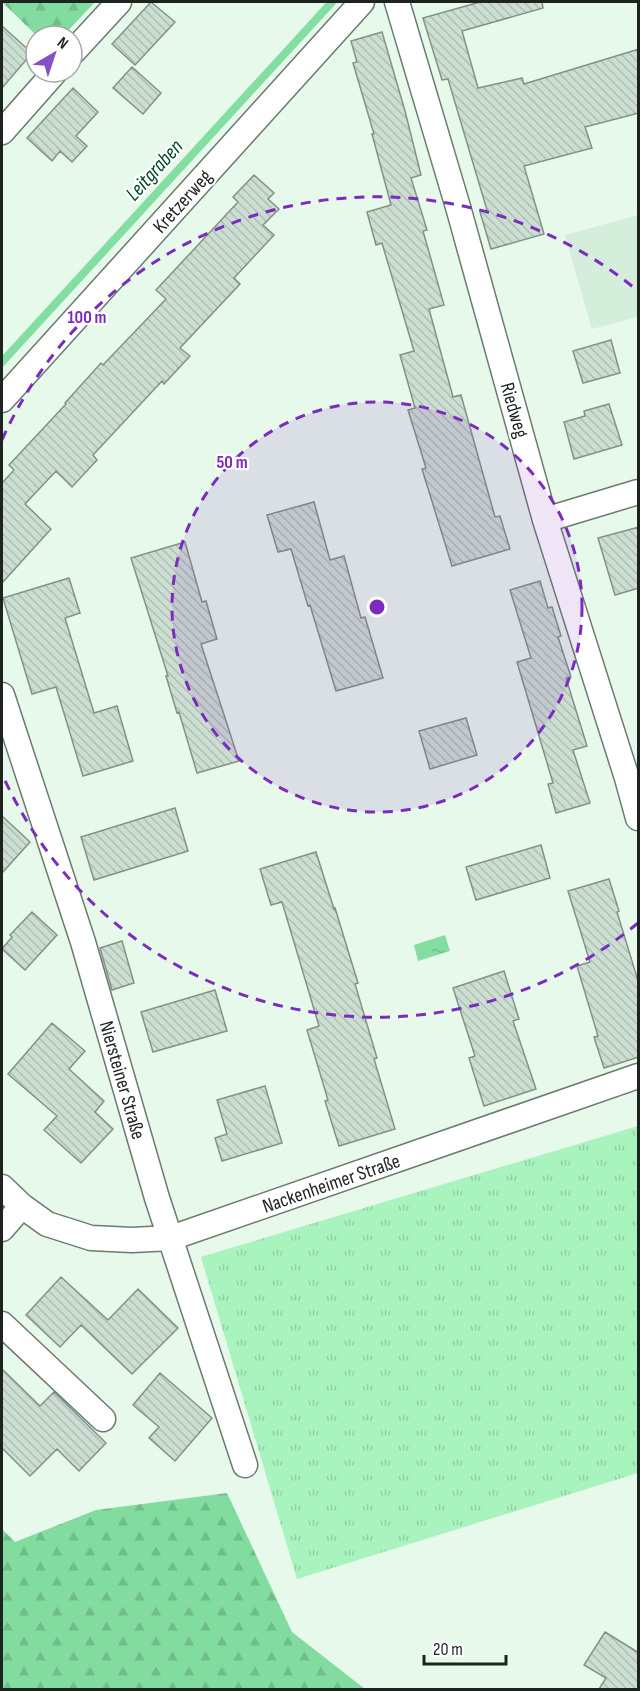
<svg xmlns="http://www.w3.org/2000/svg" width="640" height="1691" font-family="'Sofia Sans Condensed',sans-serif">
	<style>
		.built { fill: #d5eedc }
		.grass { fill: url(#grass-tufts) }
		.forest { fill: url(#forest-firs) }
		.water { fill: url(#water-ripples) }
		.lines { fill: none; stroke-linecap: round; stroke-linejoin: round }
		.stream { stroke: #84dea1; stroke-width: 8 }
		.building { fill: url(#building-back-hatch); stroke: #829386; stroke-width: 1.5 }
		.minor-casing { stroke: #6b7a6f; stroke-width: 27 }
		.minor { stroke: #fff; stroke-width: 24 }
		.ring { fill: none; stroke: #7b2cbf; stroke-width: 3; stroke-dasharray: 10 8 }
		.labels { text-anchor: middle; stroke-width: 4.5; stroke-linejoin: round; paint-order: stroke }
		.street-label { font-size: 20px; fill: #1d241f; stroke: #fff }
		.water-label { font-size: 21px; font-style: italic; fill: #034c26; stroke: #fff }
		.centre { fill: #7b2cbf; stroke: #fff; stroke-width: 3 }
		.ring-label { font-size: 18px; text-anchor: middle; font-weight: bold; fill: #7b2cbf; stroke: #fff; stroke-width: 4.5; stroke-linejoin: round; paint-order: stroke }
	</style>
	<defs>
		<pattern id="grass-tufts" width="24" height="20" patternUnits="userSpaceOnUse" patternTransform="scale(1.5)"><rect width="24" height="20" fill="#a9f3be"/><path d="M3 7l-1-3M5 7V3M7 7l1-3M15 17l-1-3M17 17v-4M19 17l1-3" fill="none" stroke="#91d0a3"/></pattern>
		<pattern id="forest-firs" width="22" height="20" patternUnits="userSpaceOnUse" patternTransform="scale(1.5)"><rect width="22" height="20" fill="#82dc9f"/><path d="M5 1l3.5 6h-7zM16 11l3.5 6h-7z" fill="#70bd88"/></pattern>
		<pattern id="water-ripples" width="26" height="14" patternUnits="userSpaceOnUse" patternTransform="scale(1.5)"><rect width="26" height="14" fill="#84dea1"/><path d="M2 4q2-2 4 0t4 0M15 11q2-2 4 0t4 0" fill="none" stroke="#72be8a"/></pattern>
		<pattern id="building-back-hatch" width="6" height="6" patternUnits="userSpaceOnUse" patternTransform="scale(1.5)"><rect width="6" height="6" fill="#ccded1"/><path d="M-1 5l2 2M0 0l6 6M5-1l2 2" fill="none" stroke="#afbeb3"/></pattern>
	</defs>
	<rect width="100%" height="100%" fill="#e7f9eb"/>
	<path class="built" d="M638,215V317L592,329L565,235Z"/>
	<path class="grass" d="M638,1126V1473L297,1579L201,1257Z"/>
	<path class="forest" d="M2,2H95L63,36H37Z
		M227,1493L292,1632L365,1689H2V1529L15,1542L96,1510Z"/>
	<path class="water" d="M445,935L450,951L418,961L414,945Z"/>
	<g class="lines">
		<path class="stream" d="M2,362L332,2"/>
	</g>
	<path class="building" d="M151,2L175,22L135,65L112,44Z
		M480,2H542L543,8L462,31L478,88L522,78L524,84L639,49V113L585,127L592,148L524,166L544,234L491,249L480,212L487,210L448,79L442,80L423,18Z
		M2,26L32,53L2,88Z
		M382,32L405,111L421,175L411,178L427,230L423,231L444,305L429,309L453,397L461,395L495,517L500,516L510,549L452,566L422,469L426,468L408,410L415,408L400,355L414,351L382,243L376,245L367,212L391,205L372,134H374L353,63L357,62L351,41Z
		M132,67L161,93L143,114L113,88Z
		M73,88L98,112L76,136L87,146L72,162L60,151L52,161L27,138Z
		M254,175L274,193L268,199L279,209L263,225L274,235L234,278L240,284L180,348L190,356L164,384L162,381L93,455L97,460L72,487L56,471L25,504L51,529L2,583V483L14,470L9,465L66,404L65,403L101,363L103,365L166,299L156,290L238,202L233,197Z
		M611,340L620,373L583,383L573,351Z
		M609,404L622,445L574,459L564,422L585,416L584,411Z
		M314,502L330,560L344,556L361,618L365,617L383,678L336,691L310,605L308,606L291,549L278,552L267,515Z
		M639,527V588L615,595L598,538Z
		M185,542L202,602L206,601L217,639L201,644L239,761L197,773L179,712L177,713L166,676H168L131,558Z
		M69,578L80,613L65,618L94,713L117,706L133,761L83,776L56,687L32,694L3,598Z
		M540,581L548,608L552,607L561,636L558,637L571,677L566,678L587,746L573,750L590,803L556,813L548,784L553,783L517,662L531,658L510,590Z
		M466,718L477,755L430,769L419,731Z
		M175,808L188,851L94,880L81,837Z
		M2,816L30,842L2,873Z
		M541,845L550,878L476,900L466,867Z
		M316,852L334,909L335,908L358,983L355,984L377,1058L374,1059L395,1129L339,1146L325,1101L328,1100L307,1030L319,1026L282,902L271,905L260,869Z
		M609,879L619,911L617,912L639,984V1057L604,1068L594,1037L598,1036L577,966L590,962L568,891Z
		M32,912L57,935L25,970L2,949L12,937L10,935Z
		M122,941L134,983L112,990L100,948Z
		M504,971L519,1019L513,1021L536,1089L484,1106L469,1058L475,1056L453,988Z
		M215,990L227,1031L153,1052L141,1012Z
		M52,1023L85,1051L69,1069L104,1101L95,1112L113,1129L81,1163L44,1130L57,1116L8,1074Z
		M265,1086L282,1143L222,1161L215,1138L227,1134L217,1100Z
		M61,1277L108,1320L138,1289L178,1328L132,1374L81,1325L60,1347L26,1315Z
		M2,1369L40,1406L54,1392L106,1443L79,1471L57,1449L30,1476L2,1448Z
		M160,1373L212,1418L175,1461L149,1438L159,1427L133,1405Z
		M605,1632L639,1653V1689H599L606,1678L584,1665Z"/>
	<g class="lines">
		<g class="minor-casing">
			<path id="minor" d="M397,2L458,207L545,520L627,778L638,818
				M72,53L119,2
				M2,132L55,72
				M2,400L362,2
				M545,520L638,492
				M2,695L83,942L157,1198L245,1465
				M2,1187L22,1206L47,1224L91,1238L132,1240L171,1238L638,1076
				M2,1229L22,1206
				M2,1324L103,1419"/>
		</g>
		<use href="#minor" class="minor"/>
	</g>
	<circle cx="377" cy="607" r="205" fill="#7b2cbf" fill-opacity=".12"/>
	<g class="ring">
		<circle cx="377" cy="607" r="205"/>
		<path d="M638 923A410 410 0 0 1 2 774M2 440A410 410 0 0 1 638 291"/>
	</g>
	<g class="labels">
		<g class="street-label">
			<text transform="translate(182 201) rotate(-48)" y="7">Kretzerweg</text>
			<text transform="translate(515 410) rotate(74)" y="7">Riedweg</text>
			<text transform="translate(123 1080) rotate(74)" y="7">Niersteiner Straße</text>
			<text transform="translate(331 1183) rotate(-19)" y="7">Nackenheimer Straße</text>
		</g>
		<g class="water-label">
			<text transform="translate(154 170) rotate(-48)" y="7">Leitgraben</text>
		</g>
	</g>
	<circle cx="377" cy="607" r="9" class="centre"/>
	<g class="ring-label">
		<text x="87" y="323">100 m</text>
		<text x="232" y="468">50 m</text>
	</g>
	<rect width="640" height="1691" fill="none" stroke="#1d241f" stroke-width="6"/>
	<g transform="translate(54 54) rotate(39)"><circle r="28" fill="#ffffff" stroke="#a5a7a5" stroke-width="1.5"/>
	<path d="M0-4.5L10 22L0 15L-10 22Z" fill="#894fc6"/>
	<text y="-9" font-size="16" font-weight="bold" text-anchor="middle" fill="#1d241f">N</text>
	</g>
	<path d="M424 1655v9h82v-9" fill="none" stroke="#1d241f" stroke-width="3"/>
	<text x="433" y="1655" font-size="18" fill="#1d241f" stroke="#ffffff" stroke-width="4.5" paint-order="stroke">20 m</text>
</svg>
